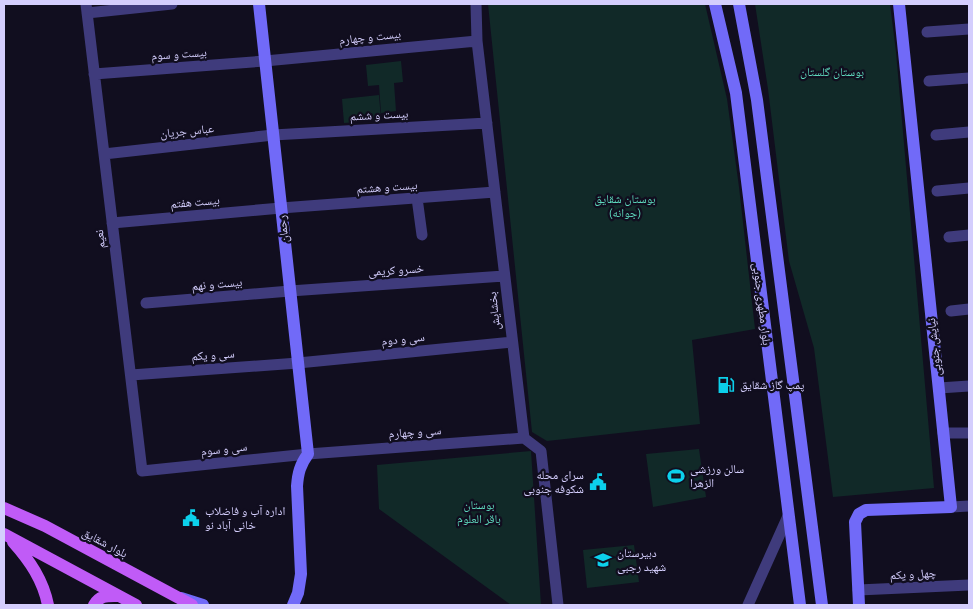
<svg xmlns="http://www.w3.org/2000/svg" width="973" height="609" font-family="Ubuntu,'Noto Naskh Arabic',sans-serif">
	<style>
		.green { fill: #112928 }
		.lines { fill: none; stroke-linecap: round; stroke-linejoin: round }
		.street { stroke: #3f3b7c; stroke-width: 11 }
		.secondary { stroke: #716af8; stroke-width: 12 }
		.primary { stroke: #c05bf7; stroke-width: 12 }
		.labels { text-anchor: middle; stroke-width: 4.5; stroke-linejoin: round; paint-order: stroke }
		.street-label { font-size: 12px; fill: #d4cefd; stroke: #110e1f }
		.park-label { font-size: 12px; fill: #5ed8bc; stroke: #110e1f }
		.poi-label { font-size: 12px; fill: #d4cefd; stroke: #110e1f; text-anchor: start }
	</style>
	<rect width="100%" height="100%" fill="#110e1f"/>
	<path class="green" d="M488,4H705L727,99L739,187L755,329L692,340L700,424L547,441L532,432Z
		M755,4H890L896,52L934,488L833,497L814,348L789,261L768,89Z
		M401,61L403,82L394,83L396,111L381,113L379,85L368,86L366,65Z
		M379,95L381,120L344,123L342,99Z
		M699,449L706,497L653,507L646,454Z
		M531,451L541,605H511L379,509L377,465Z
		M634,545L639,582L587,588L583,550Z"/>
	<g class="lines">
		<path class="street" d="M86,4L142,471L308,454L524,438
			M476,4L477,41L524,438L541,451L558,605
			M87,13L172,4
			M927,32L969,29
			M94,74L265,61L477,41
			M929,81L969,78
			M936,135L969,132
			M104,154L273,135L487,123
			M937,191L969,188
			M417,198L422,235
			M112,223L281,208L495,192
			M949,237L969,235
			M146,303L290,291L504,276
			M951,311L969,309
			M131,375L298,363L512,342
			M939,388L969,386
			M943,433H969
			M951,507L969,506
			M858,590L969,585
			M748,605L788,516"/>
		<path class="secondary" d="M259,4L308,454C300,465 298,473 297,486L301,574L298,593L293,605
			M715,4L736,93L800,605
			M739,4L757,100L822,605
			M181,598L203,605
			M859,605L855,522L859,514L866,510L951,507L899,4"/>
		<path class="primary" d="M4,508L45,526L192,605
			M4,534L136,605
			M13,542C30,561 43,580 48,605
			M94,605C100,595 107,596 118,596"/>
	</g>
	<defs>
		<g id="fuel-bare" transform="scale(1.35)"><path d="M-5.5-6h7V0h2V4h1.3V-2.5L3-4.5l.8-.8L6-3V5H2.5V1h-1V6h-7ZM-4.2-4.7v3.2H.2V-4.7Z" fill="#0cd0eb" stroke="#110e1f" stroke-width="2.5" paint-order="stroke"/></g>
		<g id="stadium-bare" transform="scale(1.35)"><path d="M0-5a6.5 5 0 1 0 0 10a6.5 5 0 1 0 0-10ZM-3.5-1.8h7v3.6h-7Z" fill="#0cd0eb" stroke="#110e1f" stroke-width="2.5" paint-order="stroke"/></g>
		<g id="civic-bare" transform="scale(1.35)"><path d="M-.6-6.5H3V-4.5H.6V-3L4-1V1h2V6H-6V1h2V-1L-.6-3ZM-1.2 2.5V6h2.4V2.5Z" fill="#0cd0eb" stroke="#110e1f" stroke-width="2.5" paint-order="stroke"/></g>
		<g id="school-bare" transform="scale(1.35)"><path d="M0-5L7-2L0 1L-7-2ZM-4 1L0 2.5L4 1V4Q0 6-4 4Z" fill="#0cd0eb" stroke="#110e1f" stroke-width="2.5" paint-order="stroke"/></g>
	</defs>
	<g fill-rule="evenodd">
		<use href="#fuel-bare" x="726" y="385"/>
		<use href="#stadium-bare" x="676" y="476"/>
		<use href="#civic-bare" x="598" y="482"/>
		<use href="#civic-bare" x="191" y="518"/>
		<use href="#school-bare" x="603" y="560"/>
	</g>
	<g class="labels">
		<g class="street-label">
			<text transform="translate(370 37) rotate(-6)" y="4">بیست و چهارم</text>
			<text transform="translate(179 54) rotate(-4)" y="4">بیست و سوم</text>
			<text transform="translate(379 115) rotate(-3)" y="4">بیست و ششم</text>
			<text transform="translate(187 131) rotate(-6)" y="4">عباس جریان</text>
			<text transform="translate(387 187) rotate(-4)" y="4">بیست و هشتم</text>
			<text transform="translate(195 202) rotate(-5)" y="4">بیست هفتم</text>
			<text transform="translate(283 229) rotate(-96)" y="4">رحمان</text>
			<text transform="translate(100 239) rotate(-97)" y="4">نعیم</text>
			<text transform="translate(396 270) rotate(-4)" y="4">خسرو کریمی</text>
			<text transform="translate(217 284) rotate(-5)" y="4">بیست و نهم</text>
			<text transform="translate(762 304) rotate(83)" y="4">بلوار مطهری جنوبی</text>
			<text transform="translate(494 311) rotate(-96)" y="4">بخشایش</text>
			<text transform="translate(403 339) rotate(-6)" y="4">سی و دوم</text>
			<text transform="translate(934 347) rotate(-96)" y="4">نیایش جنوبی</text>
			<text transform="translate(213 355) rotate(-4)" y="4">سی و یکم</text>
			<text transform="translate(415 432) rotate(-4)" y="4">سی و چهارم</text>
			<text transform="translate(224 449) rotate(-6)" y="4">سی و سوم</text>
			<text transform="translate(105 543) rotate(28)" y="4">بلوار شقایق</text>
			<text transform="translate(913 574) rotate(-3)" y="4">چهل و یکم</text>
		</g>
		<g class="park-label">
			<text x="832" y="76">بوستان گلستان</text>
			<text x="625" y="203">بوستان شقایق<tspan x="625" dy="14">(جوانه)</tspan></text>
			<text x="479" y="509">بوستان<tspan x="479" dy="14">باقر العلوم</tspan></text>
		</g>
		<g class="poi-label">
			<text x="740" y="389">پمپ گاز شقایق</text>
			<text x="690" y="473">سالن ورزشی<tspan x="690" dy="14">الزهرا</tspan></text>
			<text x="584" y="479" text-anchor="end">سرای محله<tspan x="584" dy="14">شکوفه جنوبی</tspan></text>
			<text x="205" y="515">اداره آب و فاضلاب<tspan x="205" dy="14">خانی آباد نو</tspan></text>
			<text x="617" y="557">دبیرستان<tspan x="617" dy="14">شهید رجبی</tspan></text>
		</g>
	</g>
	<rect width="973" height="609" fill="none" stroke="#d4cefd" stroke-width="10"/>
</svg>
